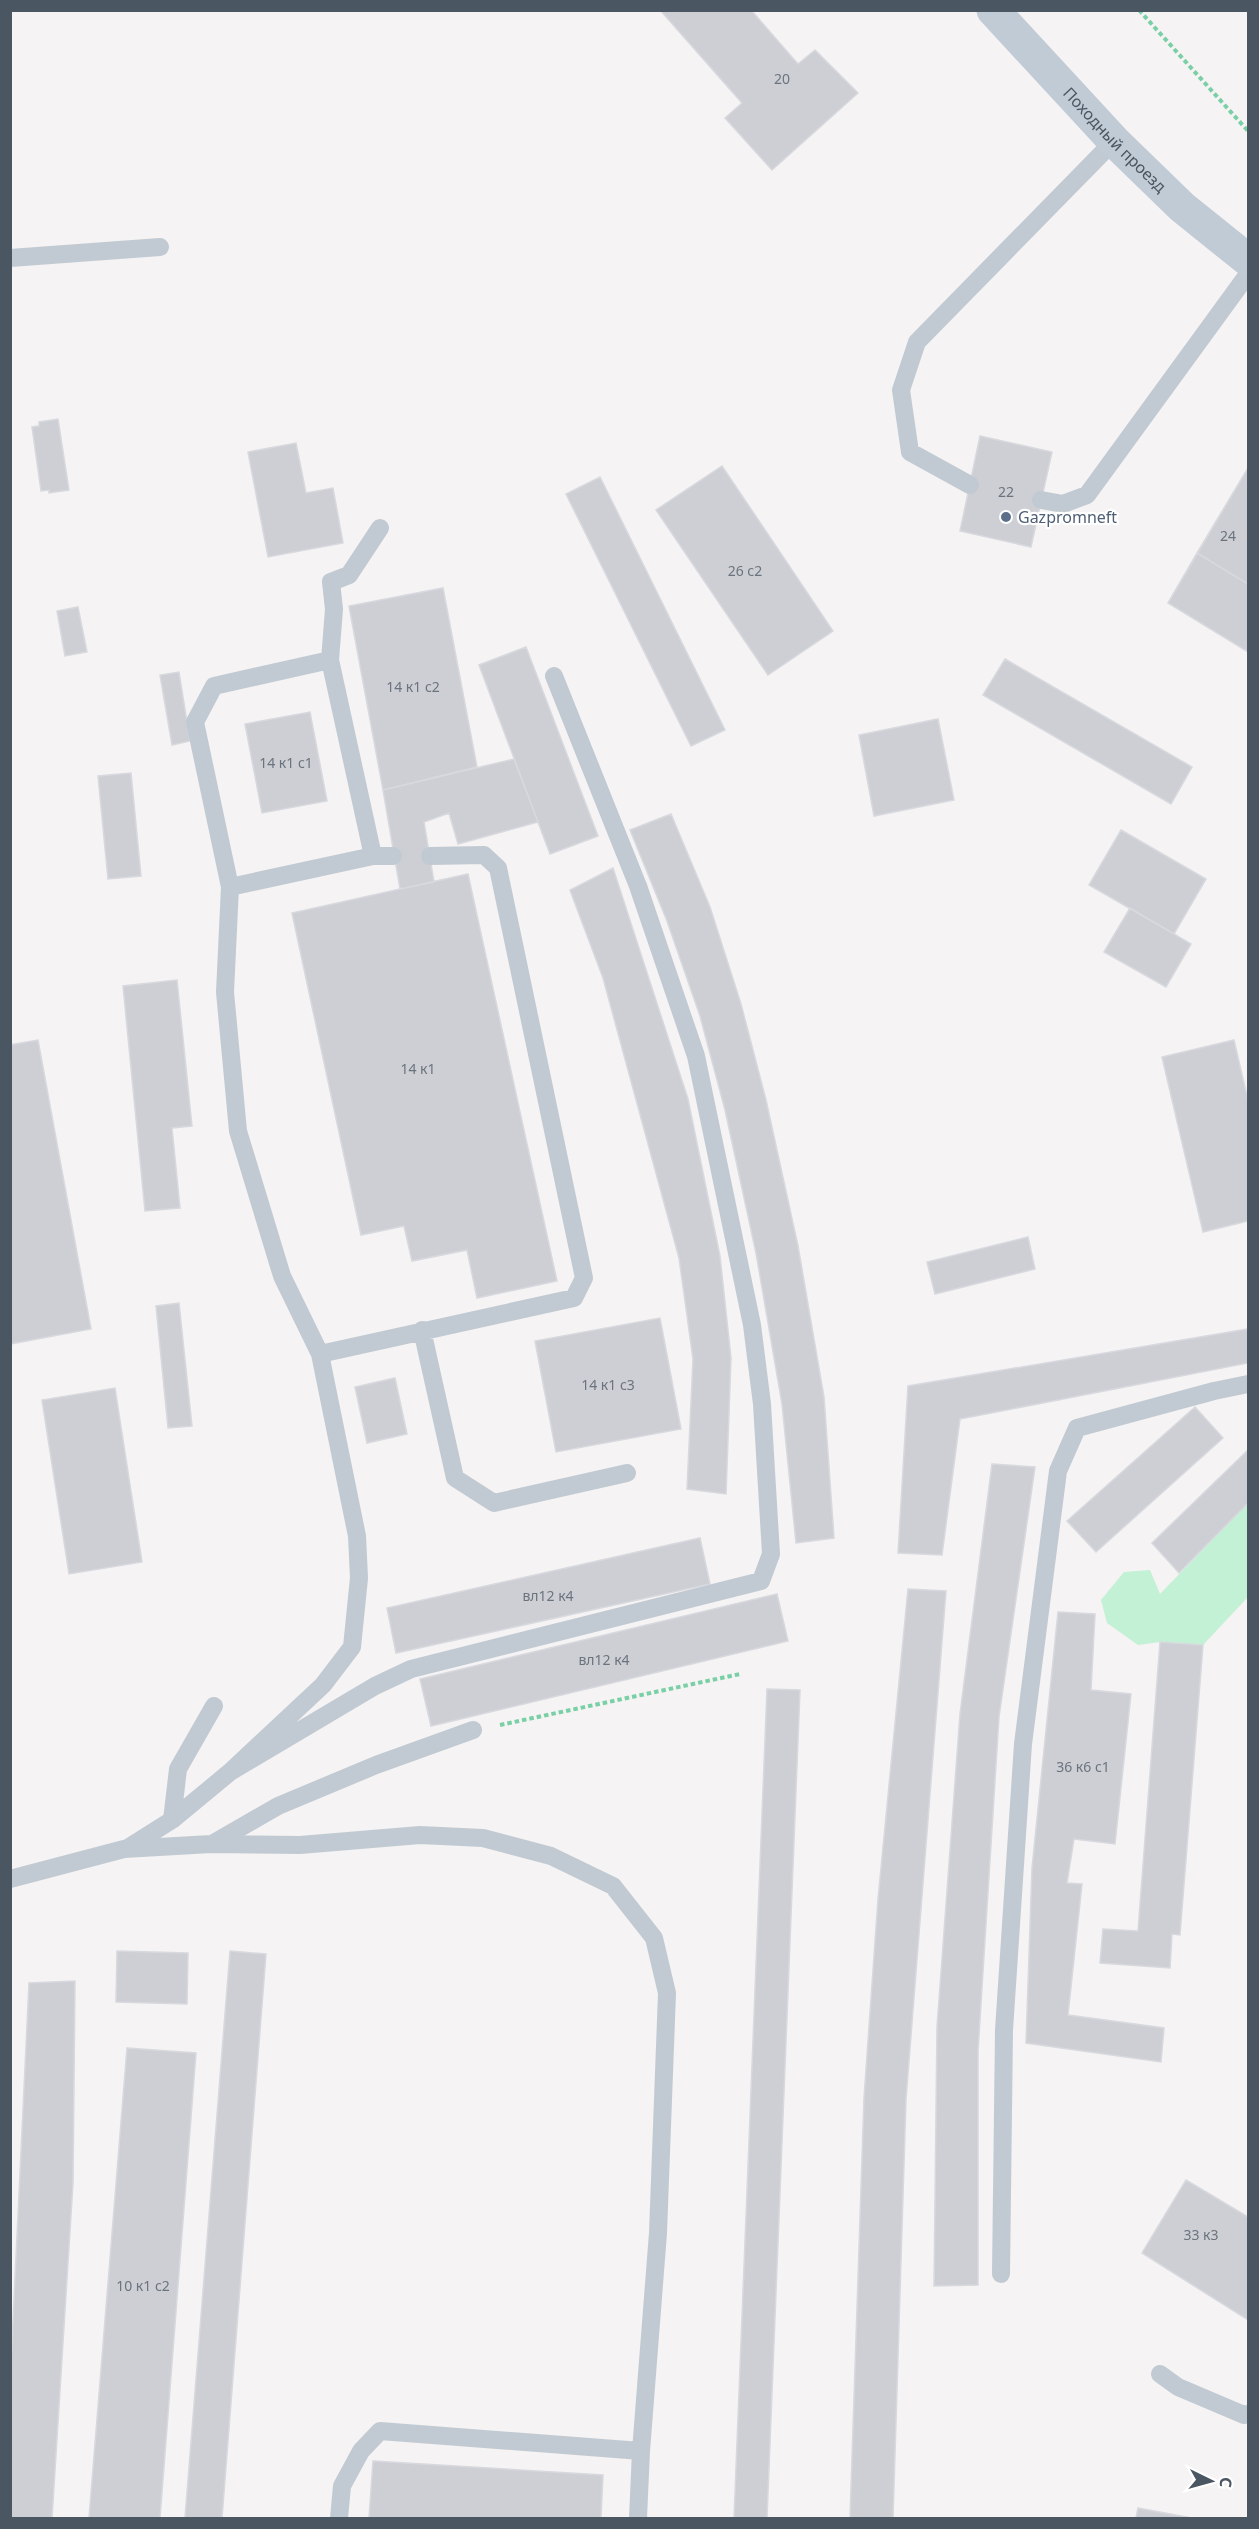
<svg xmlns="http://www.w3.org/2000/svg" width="1259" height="2529" font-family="'Noto Sans',sans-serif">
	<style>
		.green { fill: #c3f1d5 }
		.building { fill: #cdcfd5; stroke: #d7d9de; stroke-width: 1.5 }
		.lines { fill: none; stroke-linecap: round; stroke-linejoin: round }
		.path { stroke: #7ad0a6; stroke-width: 4; stroke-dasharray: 4.5 3; stroke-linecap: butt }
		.service { stroke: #c1cad2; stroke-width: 18 }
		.secondary { stroke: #c1cbd6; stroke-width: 33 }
		.service-dot { fill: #5c6f8a; stroke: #fff; stroke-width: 2 }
		.labels { text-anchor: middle; stroke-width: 4.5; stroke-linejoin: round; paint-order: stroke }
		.number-label { font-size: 14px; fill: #6b747e }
		.street-label { font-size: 16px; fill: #4a5661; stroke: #fff }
		.service-label { font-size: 16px; fill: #4e5e75; stroke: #fff; text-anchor: start }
	</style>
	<rect width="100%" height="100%" fill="#f5f3f3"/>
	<path class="green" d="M1248,1503V1597L1203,1645L1160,1642L1138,1645L1107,1623L1101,1600L1124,1572L1150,1570L1160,1594Z"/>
	<path class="building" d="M660,10H751L798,64L815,50L858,93L772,170L725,118L742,103Z
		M58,419L69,490L49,493V490L41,491L32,427L39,426V422Z
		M980,436L1052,452L1031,547L960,531Z
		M296,443L306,493L333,488L343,543L268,557L248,452Z
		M722,466L833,631L768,675L656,510Z
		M1248,468V584L1197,553Z
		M1248,468V652L1168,603Z
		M600,477L725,730L691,746L566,494Z
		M1197,553L1248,584V652L1168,603Z
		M443,588L477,767L383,790L349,606Z
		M78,607L87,652L65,656L57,611Z
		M526,647L598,836L550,854L479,665Z
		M1005,659L1192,767L1171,804L983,695Z
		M179,672L190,741L172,745L160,675Z
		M310,712L327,801L262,813L245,724Z
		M938,719L954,800L874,816L859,735Z
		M514,759L538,822L458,844L449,813L424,822L434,882L400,889L383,790Z
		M131,773L141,876L108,879L98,776Z
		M671,814L710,907L741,1004L766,1100L798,1246L824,1397L834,1538L796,1543L782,1404L756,1253L725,1110L700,1016L667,921L630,830Z
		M1121,830L1206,879L1174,934L1089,885Z
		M613,868L688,1099L720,1256L731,1358L726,1494L687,1489L693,1359L679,1258L603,978L570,890Z
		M468,874L557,1281L477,1298L467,1250L412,1261L404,1226L361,1235L292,913Z
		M1130,908L1191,944L1166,987L1104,952Z
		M177,980L192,1126L172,1128L180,1208L145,1211L123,986Z
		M38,1040L91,1329L10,1344V1045Z
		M1234,1040L1248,1100V1221L1203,1232L1162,1057Z
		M1028,1237L1035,1269L935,1294L927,1262Z
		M179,1303L192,1426L168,1428L156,1306Z
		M660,1318L681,1429L556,1452L535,1341Z
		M1248,1329V1363L960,1419L942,1555L898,1553L908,1386Z
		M395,1378L407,1434L367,1443L355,1387Z
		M115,1388L142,1562L69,1574L42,1400Z
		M1195,1407L1223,1438L1096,1552L1067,1521Z
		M1248,1450V1503L1179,1573L1152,1543Z
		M992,1464L1035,1467L999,1717L978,2051V2285L934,2286L937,2027L960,1714Z
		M700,1538L710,1584L396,1653L387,1608Z
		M908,1589L946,1591L906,2099L893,2518H850L864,2098L878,1899Z
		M777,1594L788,1641L431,1726L420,1679Z
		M1058,1612L1095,1614L1091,1690L1131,1694L1115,1844L1074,1839L1067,1883L1082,1884L1068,2015L1164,2028L1161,2062L1026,2043L1032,1868Z
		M1160,1642L1203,1645L1180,1935L1172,1934L1170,1968L1100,1963L1103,1929L1138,1931Z
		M767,1689L800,1690L767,2518H734Z
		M117,1951L188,1953L187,2004L116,2002Z
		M230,1951L266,1954L222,2518H185Z
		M75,1981L73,2183L52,2518H10V2384L29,1983Z
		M127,2048L196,2053L160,2518H89Z
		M1186,2180L1248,2217V2320L1142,2253Z
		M373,2461L603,2475L601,2518H369Z
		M1138,2508L1192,2518H1136Z"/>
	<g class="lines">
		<path class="path" d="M1139,10L1248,131
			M500,1725L740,1674"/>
		<path class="service" d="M10,258L160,247
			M970,485L910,452L901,390L917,342L1114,141
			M1041,500L1063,504L1087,495L1248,274
			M330,660L334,609L331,582L349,575L380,528
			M393,856H373L230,887L225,992L238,1131L282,1276L320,1354L574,1298L584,1278L498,868L484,855L430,856
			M230,887L195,722L214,686L330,660L373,856
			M422,1330L455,1478L494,1503L627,1473
			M230,1772L375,1686L411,1669L761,1581L771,1554L762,1404L752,1325L696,1056L638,886L554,676
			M172,1820L178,1769L214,1706
			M212,1844L278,1806L376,1765L473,1730
			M126,1849L172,1820L230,1772L323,1685L352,1647L359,1578L357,1536L320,1354
			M10,1879L124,1849L211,1844L300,1845L420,1835L483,1838L551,1856L613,1886L654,1938L667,1993L658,2233L641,2451L638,2518
			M1001,2274L1004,2030L1023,1744L1058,1471L1077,1428L1214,1391L1248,1384
			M1160,2374L1178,2387L1244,2415L1248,2414
			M339,2518L342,2486L361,2451L380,2431L641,2451"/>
		<path class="secondary" id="s1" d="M993,10L1114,141L1182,207L1248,260"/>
	</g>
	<circle class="service-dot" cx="1006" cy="517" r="6"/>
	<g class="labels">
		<g class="number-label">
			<text x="782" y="84">20</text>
			<text x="1006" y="497">22</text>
			<text x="1228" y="541">24</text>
			<text x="745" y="576">26 с2</text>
			<text x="413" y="692">14 к1 с2</text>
			<text x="286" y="768">14 к1 с1</text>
			<text x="418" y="1074">14 к1</text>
			<text x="608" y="1390">14 к1 с3</text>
			<text x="548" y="1601">вл12 к4</text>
			<text x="604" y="1665">вл12 к4</text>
			<text x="1083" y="1772">36 к6 с1</text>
			<text x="1201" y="2240">33 к3</text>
			<text x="143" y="2291">10 к1 с2</text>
		</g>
		<g class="street-label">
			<text dy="6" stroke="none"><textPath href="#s1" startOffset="178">Походный проезд</textPath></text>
		</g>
		<g class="service-label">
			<text x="1018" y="523">Gazpromneft</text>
		</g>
	</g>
	<rect width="1259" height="2529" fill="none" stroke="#4a5661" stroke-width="24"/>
	<g transform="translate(1211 2481) rotate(95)" stroke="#ffffff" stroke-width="4.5" paint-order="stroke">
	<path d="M0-4.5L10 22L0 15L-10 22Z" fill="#4a5661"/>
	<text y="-9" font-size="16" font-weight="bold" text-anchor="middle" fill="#4a5661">С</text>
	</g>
</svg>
